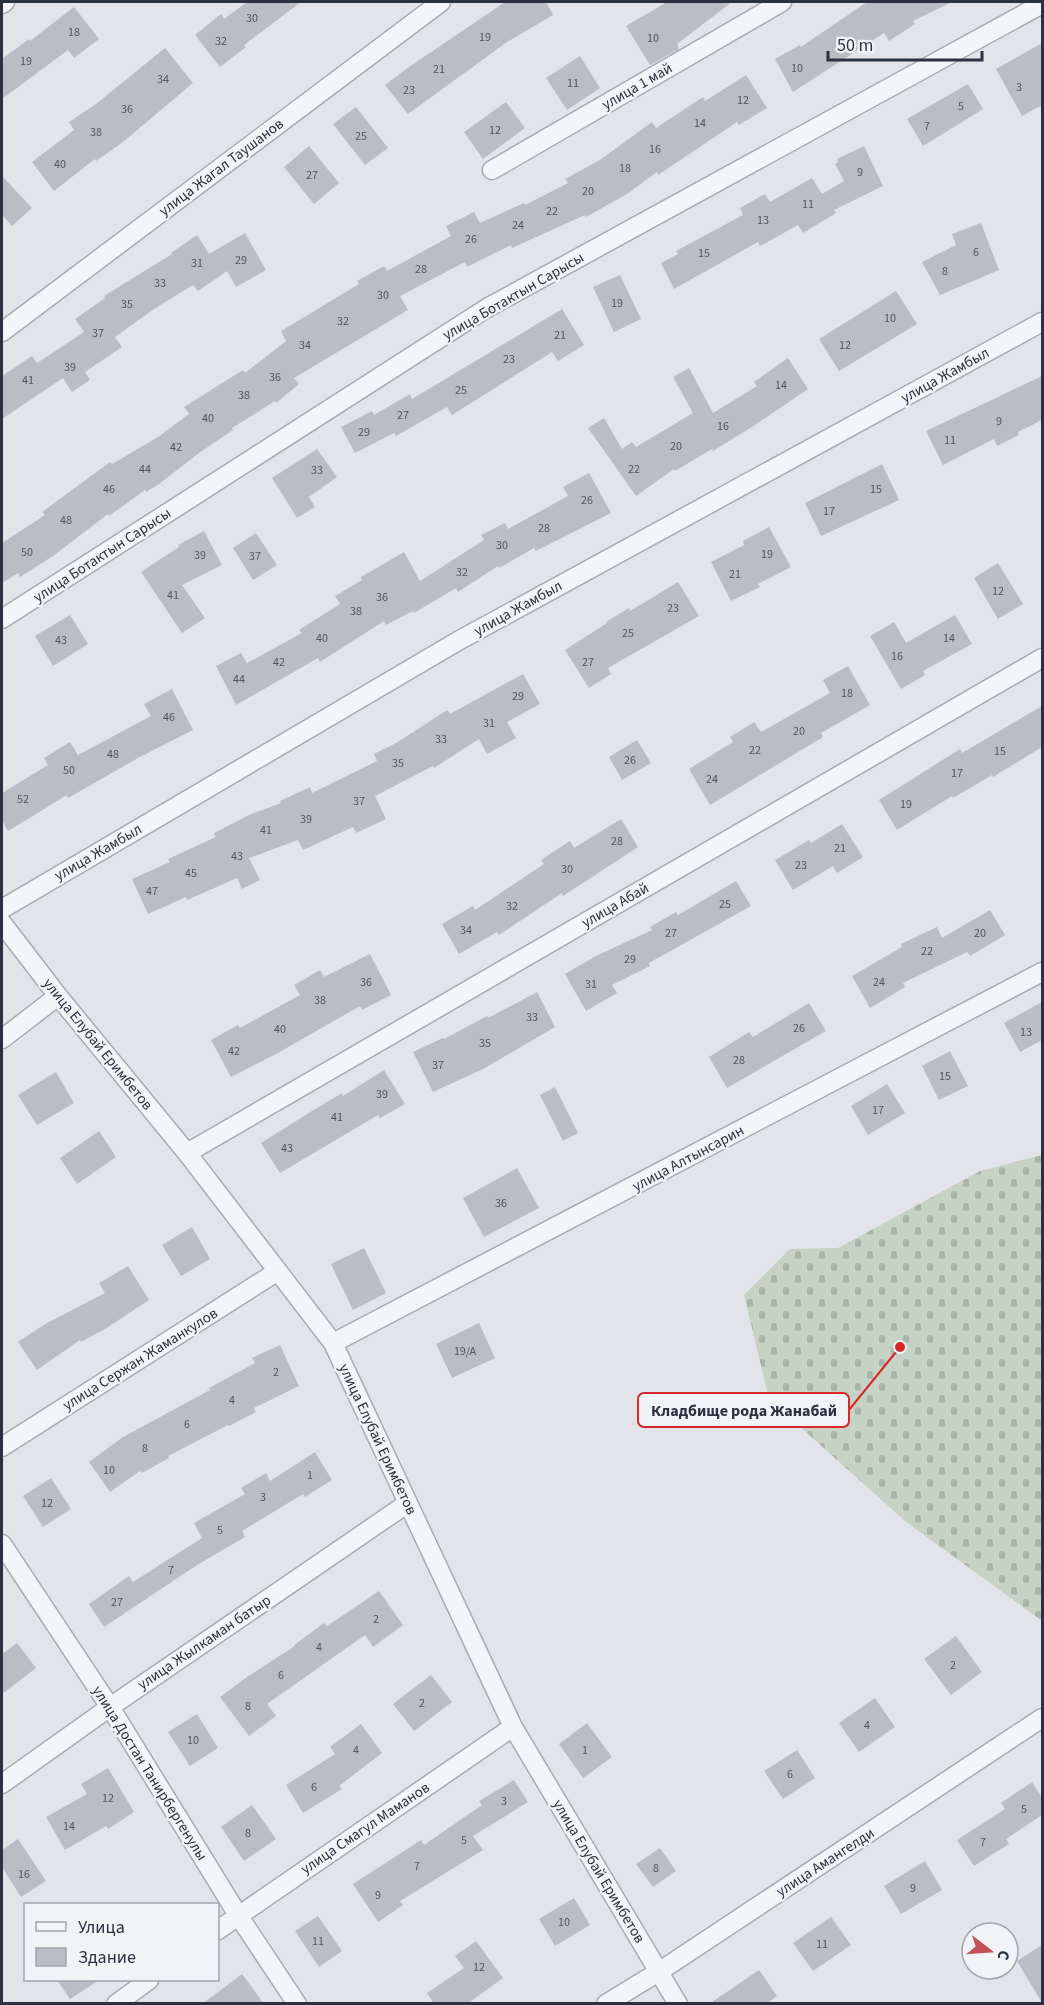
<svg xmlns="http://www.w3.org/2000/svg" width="1044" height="2005" font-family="'Source Sans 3',sans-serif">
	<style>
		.cemetery { fill: url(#cemetery-stones) }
		.building { fill: #babdc6 }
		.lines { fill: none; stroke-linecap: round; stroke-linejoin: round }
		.street-casing { stroke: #a7abb3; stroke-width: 21 }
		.street { stroke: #f4f5f8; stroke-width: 18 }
		.labels { text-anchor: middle; stroke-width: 4.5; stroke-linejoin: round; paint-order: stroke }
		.number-label { font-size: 12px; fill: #4f5462 }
		.street-label { font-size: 15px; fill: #2b3140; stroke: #f1f3f7 }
		.leader { fill: none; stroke: #d62828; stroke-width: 2 }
		.callout-dot { fill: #d62828; stroke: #f1f3f7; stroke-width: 2 }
		.callout { fill: #f1f3f7; stroke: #d62828; stroke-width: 2 }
		.callout-label { font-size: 16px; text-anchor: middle; font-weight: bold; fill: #2b3140 }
	</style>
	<defs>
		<pattern id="cemetery-stones" width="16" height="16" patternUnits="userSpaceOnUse" patternTransform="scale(1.5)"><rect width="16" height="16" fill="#c6d2c4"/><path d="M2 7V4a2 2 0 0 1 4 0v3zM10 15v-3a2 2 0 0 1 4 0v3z" fill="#aab5a9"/></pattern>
	</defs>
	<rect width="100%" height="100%" fill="#e2e4e9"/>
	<path class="cemetery" d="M1042,1155V1621L905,1521L769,1399L744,1295L790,1249L838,1248L980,1171Z"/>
	<path class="building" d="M247,2H301L244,45L246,47L220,67L195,35L221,14L224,19Z
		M505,2H546L553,15L507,42L408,114L385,85L409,67Z
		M667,2H732L677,44L679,49L650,65L626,26Z
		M867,2H952L913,21L915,24L889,41L884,33L793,92L775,59L800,45L801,47Z
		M74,7L99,39L74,58L68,50L2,99V59L29,39L30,41Z
		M1042,43V105L1022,116L996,69Z
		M165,48L193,83L123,142L96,161L95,159L54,191L32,162L74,130L69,122L96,104Z
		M580,56L600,88L567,110L546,78Z
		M746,75L767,108L739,125L737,122L658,175L657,172L627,194L586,217L585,215L512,248L511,245L467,267L465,262L400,296L408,310L294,378L299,384L276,403L275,401L232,428L233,430L199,453L159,484L146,492L145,490L109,516L108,514L53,556L20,577L18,573L2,583V543L45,515L42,512L110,462L112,464L158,437L189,414L184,407L243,370L245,373L286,341L281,331L359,284L357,281L384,266L387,271L451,236L446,226L474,212L480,223L524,203L525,205L568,183L565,179L600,160L652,122L656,128L703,97L705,101Z
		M968,84L983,109L923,146L907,119Z
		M506,102L525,128L483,159L464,132Z
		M356,107L388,148L365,165L333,124Z
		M309,146L339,183L314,204L284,167Z
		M864,146L883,186L834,210L836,213L803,233L798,225L760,246L758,242L674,289L661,263L678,254L676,251L743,215L740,208L765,194L770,202L812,178L822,194L844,181L835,164L838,162L837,159Z
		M2,176L32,208L12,226L2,215Z
		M981,223L999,270L940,295L922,262L956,245L952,234Z
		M245,233L266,270L236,287L227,271L198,291L193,285L154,309L115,337L122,347L85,372L90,380L72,392L63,378L2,419V376L32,356L37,363L84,332L75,319L105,298L104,296L172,254L171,253L197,235L209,254Z
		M620,275L641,319L614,332L593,287Z
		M896,291L917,324L839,371L819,339Z
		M562,309L584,345L558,361L552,352L452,415L447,407L396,436L394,433L355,453L341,427L372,411L374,415L410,394L412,399Z
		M788,358L808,389L752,427L713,451L712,449L675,471L674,469L636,496L588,428L604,418L622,449L632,442L636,447L693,413L673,377L689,368L713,413L757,386L754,382Z
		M1042,376V420L1018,432L1019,435L997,446L994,439L943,465L926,431Z
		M317,449L337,477L309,497L315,507L297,518L272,478Z
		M882,464L899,500L821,536L805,503Z
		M589,473L611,513L536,551L534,548L499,568L498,566L458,592L456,588L414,613L413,611L386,625L384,621L320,662L318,658L236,705L216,666L241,653L247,663L302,633L299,630L340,604L335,596L362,580L361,577L404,552L420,581L484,540L481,535L505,523L508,529L568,496L563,487Z
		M769,527L791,567L758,584L760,587L731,601L711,562L744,545L743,541Z
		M204,531L222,565L182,585L205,618L182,633L141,572L179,547L178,545Z
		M256,533L277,565L253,580L233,548Z
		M998,563L1023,604L998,619L974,578Z
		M678,582L699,616L608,668L611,674L589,688L565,650L607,623L606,622L629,608L630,611Z
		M70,615L88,644L53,666L35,636Z
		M955,615L972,644L923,671L925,675L901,689L870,636L894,622L906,643Z
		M848,666L870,705L821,733L823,737L710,805L689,769L733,742L730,737L754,722L761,732L830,693L823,680Z
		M523,674L540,704L507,722L516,738L487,754L479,739L434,768L433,766L375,796L386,819L356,833L353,827L303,850L298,840L249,858L260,880L242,889L237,878L187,900L186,897L148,914L132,879L170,862L168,859L216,837L214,833L251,814L281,803L280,801L310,787L312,793L377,761L374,754L398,742L447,710L450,714Z
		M172,689L193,730L138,758L68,798L67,795L8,831L2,820V793L48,765L44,758L70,742L78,755L151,716L144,704Z
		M1042,706V747L993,777L992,775L953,798L952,796L897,830L879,800L960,749L962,753Z
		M637,740L651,763L622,780L609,757Z
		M621,819L638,847L563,896L562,893L499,935L497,932L459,954L442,924L473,906L475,910L544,864L541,860L570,841L574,848Z
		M842,824L863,857L837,873L833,866L793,890L775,860L809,840L811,843Z
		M736,881L751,906L649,963L650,966L612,985L617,993L586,1011L565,974L596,956L652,930L650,927L676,912L678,915Z
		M990,910L1005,935L970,956L967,952L903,983L905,987L870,1008L852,976L902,947L901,944L937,927L942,938Z
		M370,954L391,995L362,1010L360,1006L276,1054L231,1077L211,1040L238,1025L240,1028L300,995L294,985L320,970L324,977Z
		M537,992L555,1027L483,1069L433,1092L413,1052L443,1038L444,1039L487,1016L488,1018Z
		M1042,1002V1040L1020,1052L1004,1023Z
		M809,1003L826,1031L727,1088L709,1057L749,1032L753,1037Z
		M950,1051L968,1086L939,1100L922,1066Z
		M384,1070L405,1104L380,1118L378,1115L280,1173L261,1143L312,1111L342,1093L343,1096Z
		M56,1072L74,1103L37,1125L18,1095Z
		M887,1084L905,1113L868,1135L851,1106Z
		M555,1087L578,1133L563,1141L540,1095Z
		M99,1131L116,1157L77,1184L60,1158Z
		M517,1168L539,1208L484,1237L463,1198Z
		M192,1227L210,1259L181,1276L162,1245Z
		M364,1248L386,1293L353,1310L331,1264Z
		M128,1266L149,1300L105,1329L81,1342L80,1340L37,1370L18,1342L47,1323L105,1293L99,1283Z
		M479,1323L495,1358L452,1378L436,1344Z
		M280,1345L299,1386L254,1408L256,1412L229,1426L228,1425L168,1456L169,1458L142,1473L140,1471L110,1492L89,1462L123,1437L210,1390L209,1388L255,1363L252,1358Z
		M315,1452L332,1480L305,1497L303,1494L242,1531L245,1537L197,1565L104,1627L89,1604L129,1576L133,1582L202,1538L194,1523L245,1494L241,1488L266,1473L270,1481Z
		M51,1478L71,1509L43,1527L23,1496Z
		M379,1591L403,1625L373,1647L365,1635L267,1704L276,1716L249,1736L220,1697L247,1677L295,1646L294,1645L324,1623L327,1626Z
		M956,1636L982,1672L951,1695L924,1659Z
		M17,1643L36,1668L2,1694V1654Z
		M431,1675L452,1702L414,1731L393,1704Z
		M875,1698L895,1727L859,1752L839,1723Z
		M197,1714L218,1748L190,1766L168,1732Z
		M587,1723L612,1757L583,1778L559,1744Z
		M361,1724L382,1753L339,1786L342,1789L303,1813L286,1785L335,1754L330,1747Z
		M797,1750L815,1778L783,1799L764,1771Z
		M108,1768L134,1812L108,1829L106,1826L65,1850L46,1817L87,1794L81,1784Z
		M514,1780L528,1802L473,1836L483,1850L400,1901L403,1905L378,1922L353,1884L421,1840L424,1845L482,1805L479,1801Z
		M1032,1782L1042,1798V1815L1006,1839L1009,1844L974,1866L957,1840L1005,1809L1001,1803Z
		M252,1805L276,1839L244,1861L221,1827Z
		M18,1839L46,1881L21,1897L2,1867V1850Z
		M660,1848L676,1871L653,1887L636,1864Z
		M925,1861L942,1890L901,1914L884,1886Z
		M574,1898L590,1925L555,1946L539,1919Z
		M318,1916L342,1951L319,1967L295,1931Z
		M831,1917L851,1945L813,1971L793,1943Z
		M476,1941L503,1978L467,2004H434L427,1993L464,1968L455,1956Z
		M1042,1945V2003L1017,1961Z
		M759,1970L777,1996L766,2004H709Z
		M242,1974L264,2004H202Z
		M57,1980H99L70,1999Z"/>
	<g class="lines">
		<g class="street-casing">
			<path id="street" d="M2,4L5,2
				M492,170L782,2
				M2,332L441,2
				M2,619L487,308L1042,4
				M2,909L458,641L1042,322
				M2,923L58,996L187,1153L333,1343L513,1727L678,2004
				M2,1039L58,996
				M187,1153L1042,658
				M333,1343L1042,972
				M2,1447L278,1271
				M2,1544L110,1707L238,1915L297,2004
				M2,1784L110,1707L408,1503
				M218,1930L513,1727
				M116,2004L149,1980
				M606,2004L660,1971L1042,1718"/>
		</g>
		<use href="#street" class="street"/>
	</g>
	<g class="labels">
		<g class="number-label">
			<text x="252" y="22">30</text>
			<text x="74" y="36">18</text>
			<text x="485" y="41">19</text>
			<text x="653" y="42">10</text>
			<text x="221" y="45">32</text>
			<text x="26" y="65">19</text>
			<text x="797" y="72">10</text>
			<text x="439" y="73">21</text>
			<text x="163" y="83">34</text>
			<text x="573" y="87">11</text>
			<text x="1019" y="91">3</text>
			<text x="409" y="94">23</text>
			<text x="743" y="104">12</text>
			<text x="961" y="110">5</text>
			<text x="127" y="113">36</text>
			<text x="700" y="127">14</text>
			<text x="927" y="130">7</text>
			<text x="495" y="134">12</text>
			<text x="96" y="136">38</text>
			<text x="361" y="140">25</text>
			<text x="655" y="153">16</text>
			<text x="60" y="168">40</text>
			<text x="625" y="172">18</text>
			<text x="860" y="176">9</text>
			<text x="312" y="179">27</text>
			<text x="588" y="195">20</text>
			<text x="808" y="208">11</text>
			<text x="552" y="215">22</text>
			<text x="763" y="224">13</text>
			<text x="518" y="229">24</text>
			<text x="471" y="243">26</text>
			<text x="976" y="256">6</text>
			<text x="704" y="257">15</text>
			<text x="241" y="264">29</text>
			<text x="197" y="267">31</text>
			<text x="421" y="273">28</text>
			<text x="945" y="275">8</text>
			<text x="160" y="287">33</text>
			<text x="383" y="299">30</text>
			<text x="617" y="307">19</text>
			<text x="127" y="308">35</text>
			<text x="890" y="322">10</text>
			<text x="343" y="325">32</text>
			<text x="98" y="337">37</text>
			<text x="560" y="339">21</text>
			<text x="305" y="349">34</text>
			<text x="845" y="349">12</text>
			<text x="509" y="363">23</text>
			<text x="70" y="371">39</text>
			<text x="275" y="381">36</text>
			<text x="28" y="384">41</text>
			<text x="781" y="389">14</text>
			<text x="461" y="394">25</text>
			<text x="244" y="399">38</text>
			<text x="403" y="419">27</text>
			<text x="208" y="422">40</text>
			<text x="999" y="425">9</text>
			<text x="723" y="430">16</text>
			<text x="364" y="436">29</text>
			<text x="950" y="444">11</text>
			<text x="676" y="450">20</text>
			<text x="176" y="451">42</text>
			<text x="145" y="473">44</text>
			<text x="634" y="473">22</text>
			<text x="317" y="474">33</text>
			<text x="109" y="493">46</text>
			<text x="876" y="493">15</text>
			<text x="587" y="504">26</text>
			<text x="829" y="515">17</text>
			<text x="66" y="524">48</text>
			<text x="544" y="532">28</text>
			<text x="502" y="549">30</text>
			<text x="27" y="556">50</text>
			<text x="767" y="558">19</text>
			<text x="200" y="559">39</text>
			<text x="255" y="560">37</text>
			<text x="462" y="576">32</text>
			<text x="735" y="578">21</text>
			<text x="998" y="595">12</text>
			<text x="173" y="599">41</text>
			<text x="382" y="601">36</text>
			<text x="673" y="612">23</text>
			<text x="356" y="615">38</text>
			<text x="628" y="637">25</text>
			<text x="322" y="642">40</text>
			<text x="949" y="642">14</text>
			<text x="61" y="644">43</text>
			<text x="897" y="660">16</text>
			<text x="279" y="666">42</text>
			<text x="588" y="666">27</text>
			<text x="239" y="683">44</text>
			<text x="847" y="697">18</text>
			<text x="518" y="700">29</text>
			<text x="169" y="721">46</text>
			<text x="489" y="727">31</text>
			<text x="799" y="735">20</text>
			<text x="441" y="743">33</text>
			<text x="755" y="754">22</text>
			<text x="1000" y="755">15</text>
			<text x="113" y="758">48</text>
			<text x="630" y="764">26</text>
			<text x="398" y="767">35</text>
			<text x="69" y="774">50</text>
			<text x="957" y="777">17</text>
			<text x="712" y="783">24</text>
			<text x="23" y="803">52</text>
			<text x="359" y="805">37</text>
			<text x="906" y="808">19</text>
			<text x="306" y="823">39</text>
			<text x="266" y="834">41</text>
			<text x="617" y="845">28</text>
			<text x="840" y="852">21</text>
			<text x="237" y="860">43</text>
			<text x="801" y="869">23</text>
			<text x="567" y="873">30</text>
			<text x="191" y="877">45</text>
			<text x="152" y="895">47</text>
			<text x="725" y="908">25</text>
			<text x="512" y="910">32</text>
			<text x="466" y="934">34</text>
			<text x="671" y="937">27</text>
			<text x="980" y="937">20</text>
			<text x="927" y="955">22</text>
			<text x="630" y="963">29</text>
			<text x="366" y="986">36</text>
			<text x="879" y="986">24</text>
			<text x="591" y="988">31</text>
			<text x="320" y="1004">38</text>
			<text x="532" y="1021">33</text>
			<text x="799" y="1032">26</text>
			<text x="280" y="1033">40</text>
			<text x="1026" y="1036">13</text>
			<text x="485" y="1047">35</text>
			<text x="234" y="1055">42</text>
			<text x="739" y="1064">28</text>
			<text x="438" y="1069">37</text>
			<text x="945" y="1080">15</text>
			<text x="382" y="1098">39</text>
			<text x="878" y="1114">17</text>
			<text x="337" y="1121">41</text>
			<text x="287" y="1152">43</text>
			<text x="501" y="1207">36</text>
			<text x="465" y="1355">19/А</text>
			<text x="276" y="1376">2</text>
			<text x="232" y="1404">4</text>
			<text x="187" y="1428">6</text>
			<text x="145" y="1452">8</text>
			<text x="109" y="1474">10</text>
			<text x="310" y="1479">1</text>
			<text x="263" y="1501">3</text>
			<text x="47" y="1507">12</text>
			<text x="220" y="1534">5</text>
			<text x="171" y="1574">7</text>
			<text x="117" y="1606">27</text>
			<text x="376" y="1623">2</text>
			<text x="319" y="1651">4</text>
			<text x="953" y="1669">2</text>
			<text x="281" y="1679">6</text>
			<text x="422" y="1707">2</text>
			<text x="248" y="1710">8</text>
			<text x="867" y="1729">4</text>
			<text x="193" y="1744">10</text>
			<text x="356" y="1754">4</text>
			<text x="585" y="1754">1</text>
			<text x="790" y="1778">6</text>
			<text x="314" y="1791">6</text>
			<text x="108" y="1802">12</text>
			<text x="504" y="1805">3</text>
			<text x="1024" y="1813">5</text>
			<text x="69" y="1830">14</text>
			<text x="248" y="1837">8</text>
			<text x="464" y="1844">5</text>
			<text x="983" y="1846">7</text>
			<text x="417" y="1870">7</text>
			<text x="656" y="1872">8</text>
			<text x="24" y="1878">16</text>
			<text x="913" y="1892">9</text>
			<text x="378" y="1899">9</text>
			<text x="564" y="1926">10</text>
			<text x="318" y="1945">11</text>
			<text x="822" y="1948">11</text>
			<text x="479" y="1971">12</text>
		</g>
		<g class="street-label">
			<text transform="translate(637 86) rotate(-30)" y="5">улица 1 май</text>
			<text transform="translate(221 167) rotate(-37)" y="5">улица Жагал Таушанов</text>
			<text transform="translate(513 296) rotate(-30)" y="5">улица Ботактын Сарысы</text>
			<text transform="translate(945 375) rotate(-29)" y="5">улица Жамбыл</text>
			<text transform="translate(102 555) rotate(-33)" y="5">улица Ботактын Сарысы</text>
			<text transform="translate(518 608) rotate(-29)" y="5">улица Жамбыл</text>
			<text transform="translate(98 852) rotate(-30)" y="5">улица Жамбыл</text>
			<text transform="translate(615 905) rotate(-30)" y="5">улица Абай</text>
			<text transform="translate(98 1044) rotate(51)" y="5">улица Елубай Еримбетов</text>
			<text transform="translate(688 1158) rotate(-28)" y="5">улица Алтынсарин</text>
			<text transform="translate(140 1359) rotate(-32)" y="5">улица Сержан Жаманкулов</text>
			<text transform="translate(378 1439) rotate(65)" y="5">улица Елубай Еримбетов</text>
			<text transform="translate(204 1642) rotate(-34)" y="5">улица Жылкаман батыр</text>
			<text transform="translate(150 1773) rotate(58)" y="5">улица Достан Танирбергенулы</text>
			<text transform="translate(365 1828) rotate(-34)" y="5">улица Смагул Маманов</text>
			<text transform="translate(825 1862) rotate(-33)" y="5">улица Амангелди</text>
			<text transform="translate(599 1871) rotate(59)" y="5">улица Елубай Еримбетов</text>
		</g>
	</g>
	<path class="leader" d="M900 1347L849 1410"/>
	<circle class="callout-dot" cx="900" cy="1347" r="6"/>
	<rect class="callout" x="638" y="1393" width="211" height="34" rx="6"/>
	<g class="callout-label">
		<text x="744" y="1416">Кладбище рода Жанабай</text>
	</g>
	<rect width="1044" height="2005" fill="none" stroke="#2b3140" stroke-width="6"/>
	<rect x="24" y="1903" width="195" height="78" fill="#f1f3f7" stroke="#a2a5ae" stroke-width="1.5"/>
	<rect x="36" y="1922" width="30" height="9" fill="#f4f5f8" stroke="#a2a5ae" stroke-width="1.5"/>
	<text x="78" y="1933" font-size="18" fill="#2b3140">Улица</text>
	<rect x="36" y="1948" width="30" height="18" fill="#babdc6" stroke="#a2a5ae" stroke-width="1.5"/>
	<text x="78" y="1963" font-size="18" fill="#2b3140">Здание</text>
	<g transform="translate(990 1951) rotate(107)"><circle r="28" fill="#f1f3f7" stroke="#a2a5ae" stroke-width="1.5"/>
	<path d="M0-4.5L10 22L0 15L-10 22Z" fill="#c35258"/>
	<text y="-9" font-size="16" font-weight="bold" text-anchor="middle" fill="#2b3140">С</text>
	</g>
	<path d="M828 51v9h154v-9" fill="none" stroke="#2b3140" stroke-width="3"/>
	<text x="837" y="51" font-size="18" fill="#2b3140" stroke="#f1f3f7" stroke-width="4.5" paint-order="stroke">50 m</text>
</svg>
